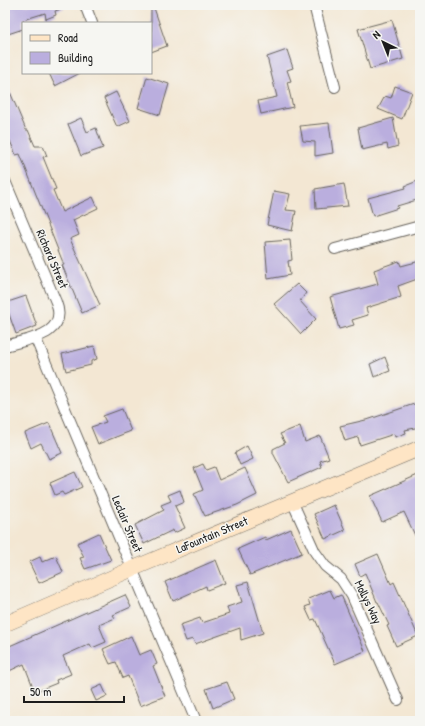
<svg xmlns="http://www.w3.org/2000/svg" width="425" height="726" font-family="'Patrick Hand',sans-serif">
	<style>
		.building { fill: #baaede }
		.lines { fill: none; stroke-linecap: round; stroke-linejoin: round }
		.street-casing { stroke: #67635c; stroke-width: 12 }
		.secondary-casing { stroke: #67635c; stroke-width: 16 }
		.street { stroke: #fff; stroke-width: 10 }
		.secondary { stroke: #fee5c5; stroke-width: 15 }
		.labels { text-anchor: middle; stroke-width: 3; stroke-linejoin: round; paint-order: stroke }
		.street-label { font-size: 12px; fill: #1c1c1c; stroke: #f6f6f2 }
	</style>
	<rect width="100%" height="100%" fill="#f6f6f2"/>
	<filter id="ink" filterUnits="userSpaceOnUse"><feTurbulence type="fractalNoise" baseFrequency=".025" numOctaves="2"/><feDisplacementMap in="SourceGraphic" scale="8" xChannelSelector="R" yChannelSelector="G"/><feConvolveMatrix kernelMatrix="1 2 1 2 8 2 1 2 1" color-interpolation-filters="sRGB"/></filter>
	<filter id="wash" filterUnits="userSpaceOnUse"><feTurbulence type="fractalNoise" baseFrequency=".012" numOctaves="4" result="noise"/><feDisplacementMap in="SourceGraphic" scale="16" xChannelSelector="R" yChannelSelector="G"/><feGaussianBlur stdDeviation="0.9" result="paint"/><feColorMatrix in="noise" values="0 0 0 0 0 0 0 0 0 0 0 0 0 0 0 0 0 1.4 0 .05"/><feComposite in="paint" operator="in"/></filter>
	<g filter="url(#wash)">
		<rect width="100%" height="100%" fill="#f3e7d3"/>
		<g id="blocks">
			<path class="building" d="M5,5H63L64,8L55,11L56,15L46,19L45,13L23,20V29L5,35Z
				M153,5L167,46L151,52V6Z
				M392,20L403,59L370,69L358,29Z
				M287,50L293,68L287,70L291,81L287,82L293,107L261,114L258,101L277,97L267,57Z
				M49,73H80L55,86Z
				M147,77L169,84L160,115L138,108Z
				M5,80L26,130H28L35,146H43L47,156L43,157L56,189L53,190L62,212L93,197L98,208L73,220L79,235L70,239L100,305L82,313L62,265H64L20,154L16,155L5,129Z
				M395,86L412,92L402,119L378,109L385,96L391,98Z
				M116,92L130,121L117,127L104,98Z
				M81,118L87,132L96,128L103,148L81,156L68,124Z
				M393,118L398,146L388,149L387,144L362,150L358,128Z
				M329,123L333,153L315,156V142L303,141L300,126Z
				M420,180V199L397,206L398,208L373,216L368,198L406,188L405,186Z
				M344,184L348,206L316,209L315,189Z
				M274,191L290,194L286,210L296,211L292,231L267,225Z
				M290,240L292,260L288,261L290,275L268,279L265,242Z
				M399,261L401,266L420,261V278L398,286L401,297L366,308L368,315L352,320L354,325L339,329L330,297L378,284L374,270Z
				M297,284L306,293L300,301L316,319L301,334L274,304Z
				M26,296L37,326L16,334L5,303Z
				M94,346L97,359L91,361V365L66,371L62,354Z
				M385,357L390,371L374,377L370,364Z
				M420,402V427L405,430L406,433L395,437L394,434L360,445L358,437L345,441L340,426L370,419Z
				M122,409L131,431L98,444L91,427L106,422L103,416Z
				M49,423L62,453L49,459L41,443L31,448L25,433Z
				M300,426L305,442L320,436L329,458L320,461L322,467L288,482L273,453V449L285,443L280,434Z
				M247,446L253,459L240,465L235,453Z
				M203,464L206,470L214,467L219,480L245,468L257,495L237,505L205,516L194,494L203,490L194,468Z
				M75,472L82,487L64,495L62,492L55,495L50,483Z
				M420,474V546L404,512L382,522L370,496Z
				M180,490L184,502L175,506L185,528L174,533L173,530L144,544L135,525L164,510L161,505L171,501L168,495Z
				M334,505L345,530L325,539L314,514Z
				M291,529L302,553L250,575L238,549L265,537L266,540Z
				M99,533L111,560L85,569L80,558L84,557L77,543Z
				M378,554L391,584L394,582L418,636L396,646L387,626L389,625L378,602H377L365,573L360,576L355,564Z
				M56,556L63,572L39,583L29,562L40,557L42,562Z
				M216,560L225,583L207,590L206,586L173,601L165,582Z
				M248,582L263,633L241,640L240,628L195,644L193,639L186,641L180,625L200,618L202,623L229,614L227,607L242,602L237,585Z
				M330,590L334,598L341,595L365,651L335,664L315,619L311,620L305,607L310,605L308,599Z
				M125,595L131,607L113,615L115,618L99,625L106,642L92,648L90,644L63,656L71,674L56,680L57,683L35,692L24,664L5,673V648Z
				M131,636L139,655L151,650L157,664L153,666L165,696L140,706L128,676L123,678L116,662L110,664L103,649Z
				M227,682L234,699L213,708L206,689Z
				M102,685L107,696L96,701L91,690Z"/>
		</g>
	</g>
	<g filter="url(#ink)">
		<use href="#blocks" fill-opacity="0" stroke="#67635c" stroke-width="1"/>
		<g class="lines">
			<g class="street-casing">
				<path id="street" d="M85,5L92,23
					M314,5L335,87
					M5,181L56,302C69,335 28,339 5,346
					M335,249L420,226
					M35,337L196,721
					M292,501L315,552L325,566L341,579L352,596L398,700"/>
			</g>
			<g class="secondary-casing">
				<path id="secondary" d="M5,624L132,569L420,448"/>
			</g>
			<use href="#street" class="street"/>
			<use href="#secondary" class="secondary"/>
		</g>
	</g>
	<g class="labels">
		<g class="street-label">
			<text transform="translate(52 259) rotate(67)" y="4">Richard Street</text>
			<text transform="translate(127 524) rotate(67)" y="4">Leclair Street</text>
			<text transform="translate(212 535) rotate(-23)" y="4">LaFountain Street</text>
			<text transform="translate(368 602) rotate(64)" y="4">Mollys Way</text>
		</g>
	</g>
	<rect width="425" height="726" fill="none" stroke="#f6f6f2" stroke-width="20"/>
	<rect x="22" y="22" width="130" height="52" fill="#f6f6f2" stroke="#9f9f9c"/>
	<rect x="30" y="35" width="20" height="6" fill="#fee5c5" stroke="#9f9f9c"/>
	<text x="58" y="42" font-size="12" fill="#1c1c1c">Road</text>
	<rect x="30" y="52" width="20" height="12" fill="#baaede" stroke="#9f9f9c"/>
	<text x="58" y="62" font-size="12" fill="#1c1c1c">Building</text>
	<g transform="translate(383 42) rotate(317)" stroke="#f6f6f2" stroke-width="3" paint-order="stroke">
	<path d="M0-3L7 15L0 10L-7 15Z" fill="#1c1c1c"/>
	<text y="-6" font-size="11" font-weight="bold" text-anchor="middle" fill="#1c1c1c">N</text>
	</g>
	<path d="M24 696v6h100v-6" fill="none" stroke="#1c1c1c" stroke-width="2"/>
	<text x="30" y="696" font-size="12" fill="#1c1c1c" stroke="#f6f6f2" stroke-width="3" paint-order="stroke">50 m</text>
</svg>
